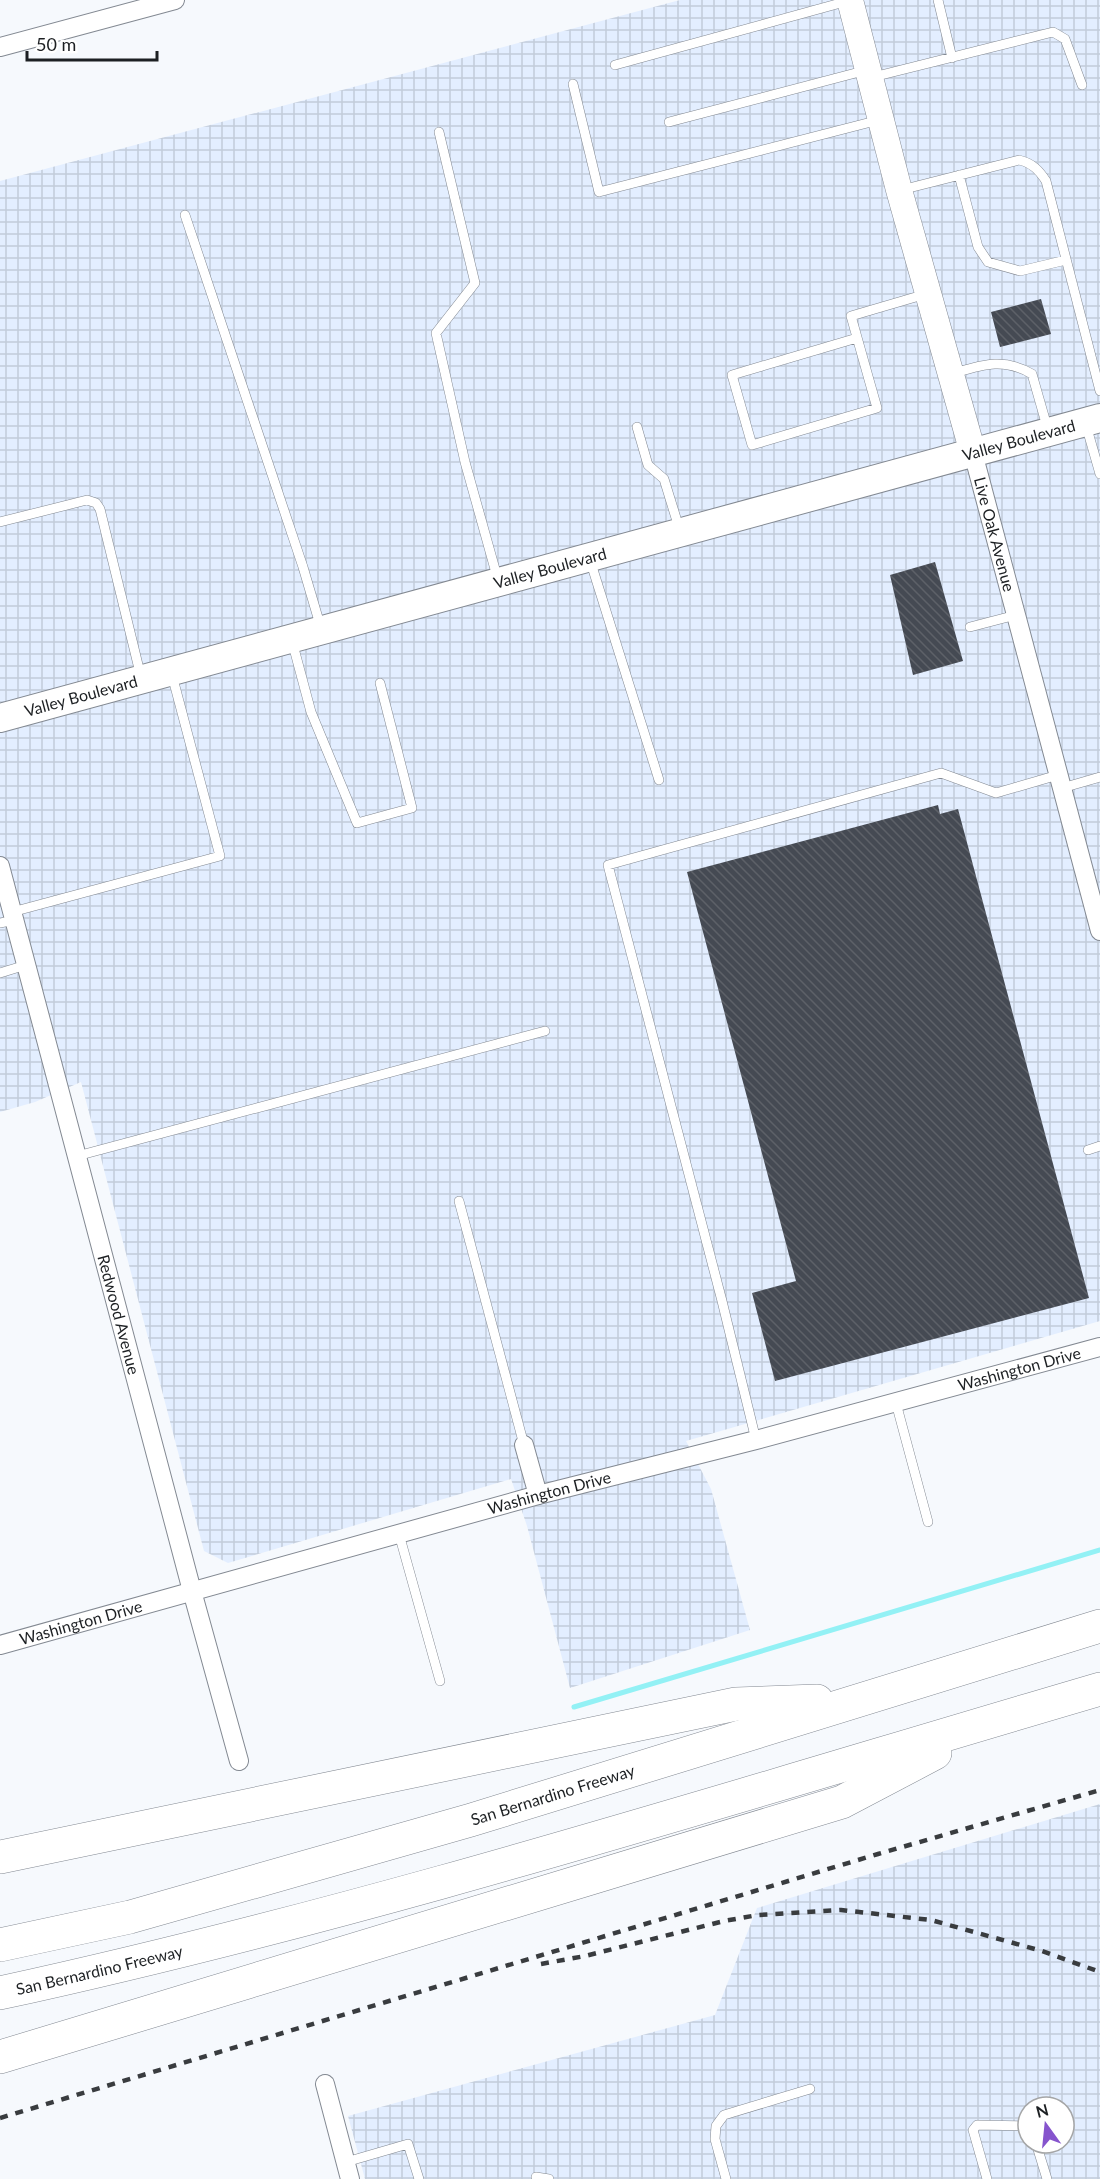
<svg xmlns="http://www.w3.org/2000/svg" width="1100" height="2179" font-family="Lato,sans-serif">
	<style>
		.industrial { fill: url(#industrial-grid); fill-rule: evenodd }
		.lines { fill: none; stroke-linecap: round; stroke-linejoin: round }
		.stream { stroke: #93f1f5; stroke-width: 5 }
		.building { fill: url(#building-back-hatch) }
		.lane-casing { stroke: #838992; stroke-width: 10 }
		.street-casing { stroke: #838992; stroke-width: 20 }
		.secondary-casing { stroke: #838992; stroke-width: 27 }
		.primary-casing { stroke: #838992; stroke-width: 30 }
		.highway-casing { stroke: #838992; stroke-width: 34 }
		.lane { stroke: #fff; stroke-width: 9 }
		.street { stroke: #fff; stroke-width: 18 }
		.secondary { stroke: #fff; stroke-width: 26 }
		.primary { stroke: #fff; stroke-width: 28 }
		.highway { stroke: #fff; stroke-width: 33 }
		.rail { stroke: #393c3f; stroke-width: 4.5; stroke-dasharray: 8 8; stroke-linecap: butt }
		.labels { text-anchor: middle; stroke-width: 6; stroke-linejoin: round; paint-order: stroke }
		.street-label { font-size: 16px; fill: #1d2023; stroke: #fff }
	</style>
	<defs>
		<pattern id="industrial-grid" width="8" height="8" patternUnits="userSpaceOnUse" patternTransform="scale(1.5)"><rect width="8" height="8" fill="#e3eeff"/><path d="M0 4h8M4 0v8" fill="none" stroke="#c2ccda"/></pattern>
		<pattern id="building-back-hatch" width="6" height="6" patternUnits="userSpaceOnUse" patternTransform="scale(1.5)"><rect width="6" height="6" fill="#454a53"/><path d="M-1 5l2 2M0 0l6 6M5-1l2 2" fill="none" stroke="#5d6168"/></pattern>
	</defs>
	<rect width="100%" height="100%" fill="#f6f9fd"/>
	<path class="industrial" d="M680,0H1100V1321L686,1441L711,1489L750,1630L570,1688L527,1526L511,1479L228,1563L204,1551L81,1082L35,1102L0,1112V181Z
		M1100,1804V2179H365L348,2116L715,2015L757,1908ZM1028,2107H1064V2143H1028Z"/>
	<g class="lines">
		<path class="stream" d="M574,1707L1100,1550"/>
	</g>
	<path class="building" d="M1041,299L1051,334L1000,347L991,312Z
		M935,562L963,661L913,675L890,575Z
		M938,805L940,814L958,809L1089,1298L775,1381L752,1293L796,1281L687,872Z"/>
	<g class="lines">
		<g class="lane-casing">
			<path id="lane" d="M938,0L952,58
				M615,65L848,1
				M873,77L1053,32L1065,39L1082,85
				M573,84L599,192L879,120
				M669,122L867,70
				M439,132L475,283L436,333L465,462L498,580
				M959,175L978,247L988,262L1020,271L1066,260
				M901,190L1019,160C1032,163 1039,170 1046,181L1100,391
				M185,215L303,567L321,628
				M857,338L732,375L752,445L877,408L851,316L926,294
				M951,374C982,365 1003,357 1032,374L1048,430
				M1086,425L1100,474
				M637,427L648,465L664,479L680,531
				M0,522L87,500L96,503L100,509L141,677
				M590,560L659,780
				M970,627L1016,615
				M292,641L311,712L357,823L412,808L380,683
				M1062,788L1100,777
				M12,912L220,856L172,675
				M0,923L14,920
				M0,973L26,965
				M1088,1150L1100,1146
				M77,1156L545,1031
				M459,1201L524,1445
				M896,1403L928,1522
				M756,1440L722,1301L608,865L941,773L996,793L1058,775
				M399,1534L440,1681
				M1036,2143L1047,2179
				M346,2162L408,2144L419,2179
				M536,2177L549,2179
				M726,2179L715,2139L716,2126L724,2115L810,2089
				M987,2179L973,2130L977,2125L1028,2126"/>
		</g>
		<g class="street-casing">
			<g id="street">
				<path d="M0,47L175,0"/>
				<path id="s1" d="M973,453L1100,931"/>
				<path id="s2" d="M0,866L192,1591L239,1761"/>
				<path d="M524,1445L538,1495"/>
				<path id="s3" d="M0,1645L538,1495L756,1440L1100,1347"/>
				<path d="M325,2084L350,2179"/>
			</g>
		</g>
		<g class="secondary-casing">
			<path id="secondary" d="M850,0L899,190L973,453"/>
		</g>
		<g class="primary-casing">
			<g id="primary">
				<path id="s4" d="M0,718L1100,418"/>
			</g>
		</g>
		<g class="highway-casing">
			<g id="highway">
				<path d="M0,1857L736,1704L817,1701"/>
				<path id="s5" d="M0,1945L130,1917L471,1820L1100,1626"/>
				<path id="s6" d="M0,1993C372,1912 735,1796 1100,1689"/>
				<path d="M0,2057L842,1802L935,1753"/>
			</g>
		</g>
		<use href="#lane" class="lane"/>
		<use href="#street" class="street"/>
		<use href="#secondary" class="secondary"/>
		<use href="#primary" class="primary"/>
		<use href="#highway" class="highway"/>
		<path class="rail" d="M541,1964L585,1956L724,1921L758,1915L841,1910L931,1920L1042,1951L1100,1972
			M0,2118L878,1854L1100,1790"/>
	</g>
	<g class="labels">
		<g class="street-label">
			<text dy="6" stroke="none"><textPath href="#s4" startOffset="1056">Valley Boulevard</textPath></text>
			<text dy="6" stroke="none"><textPath href="#s1" startOffset="84">Live Oak Avenue</textPath></text>
			<text dy="6" stroke="none"><textPath href="#s4" startOffset="570">Valley Boulevard</textPath></text>
			<text dy="6" stroke="none"><textPath href="#s4" startOffset="84">Valley Boulevard</textPath></text>
			<text dy="6" stroke="none"><textPath href="#s2" startOffset="464">Redwood Avenue</textPath></text>
			<text dy="6" stroke="none"><textPath href="#s3" startOffset="1056">Washington Drive</textPath></text>
			<text dy="6" stroke="none"><textPath href="#s3" startOffset="570">Washington Drive</textPath></text>
			<text dy="6" stroke="none"><textPath href="#s3" startOffset="84">Washington Drive</textPath></text>
			<text dy="6" stroke="none"><textPath href="#s5" startOffset="573">San Bernardino Freeway</textPath></text>
			<text dy="6" stroke="none"><textPath href="#s6" startOffset="102">San Bernardino Freeway</textPath></text>
		</g>
	</g>
	<g transform="translate(1046 2125) rotate(345)"><circle r="28" fill="#ffffff" stroke="#a5a6a7" stroke-width="1.5"/>
	<path d="M0-4.5L10 22L0 15L-10 22Z" fill="#8654cd"/>
	<text y="-9" font-size="16" font-weight="bold" text-anchor="middle" fill="#1d2023">N</text>
	</g>
	<path d="M27 51v9h130v-9" fill="none" stroke="#1d2023" stroke-width="3"/>
	<text x="36" y="51" font-size="18" fill="#1d2023" stroke="#ffffff" stroke-width="4.5" paint-order="stroke">50 m</text>
</svg>
